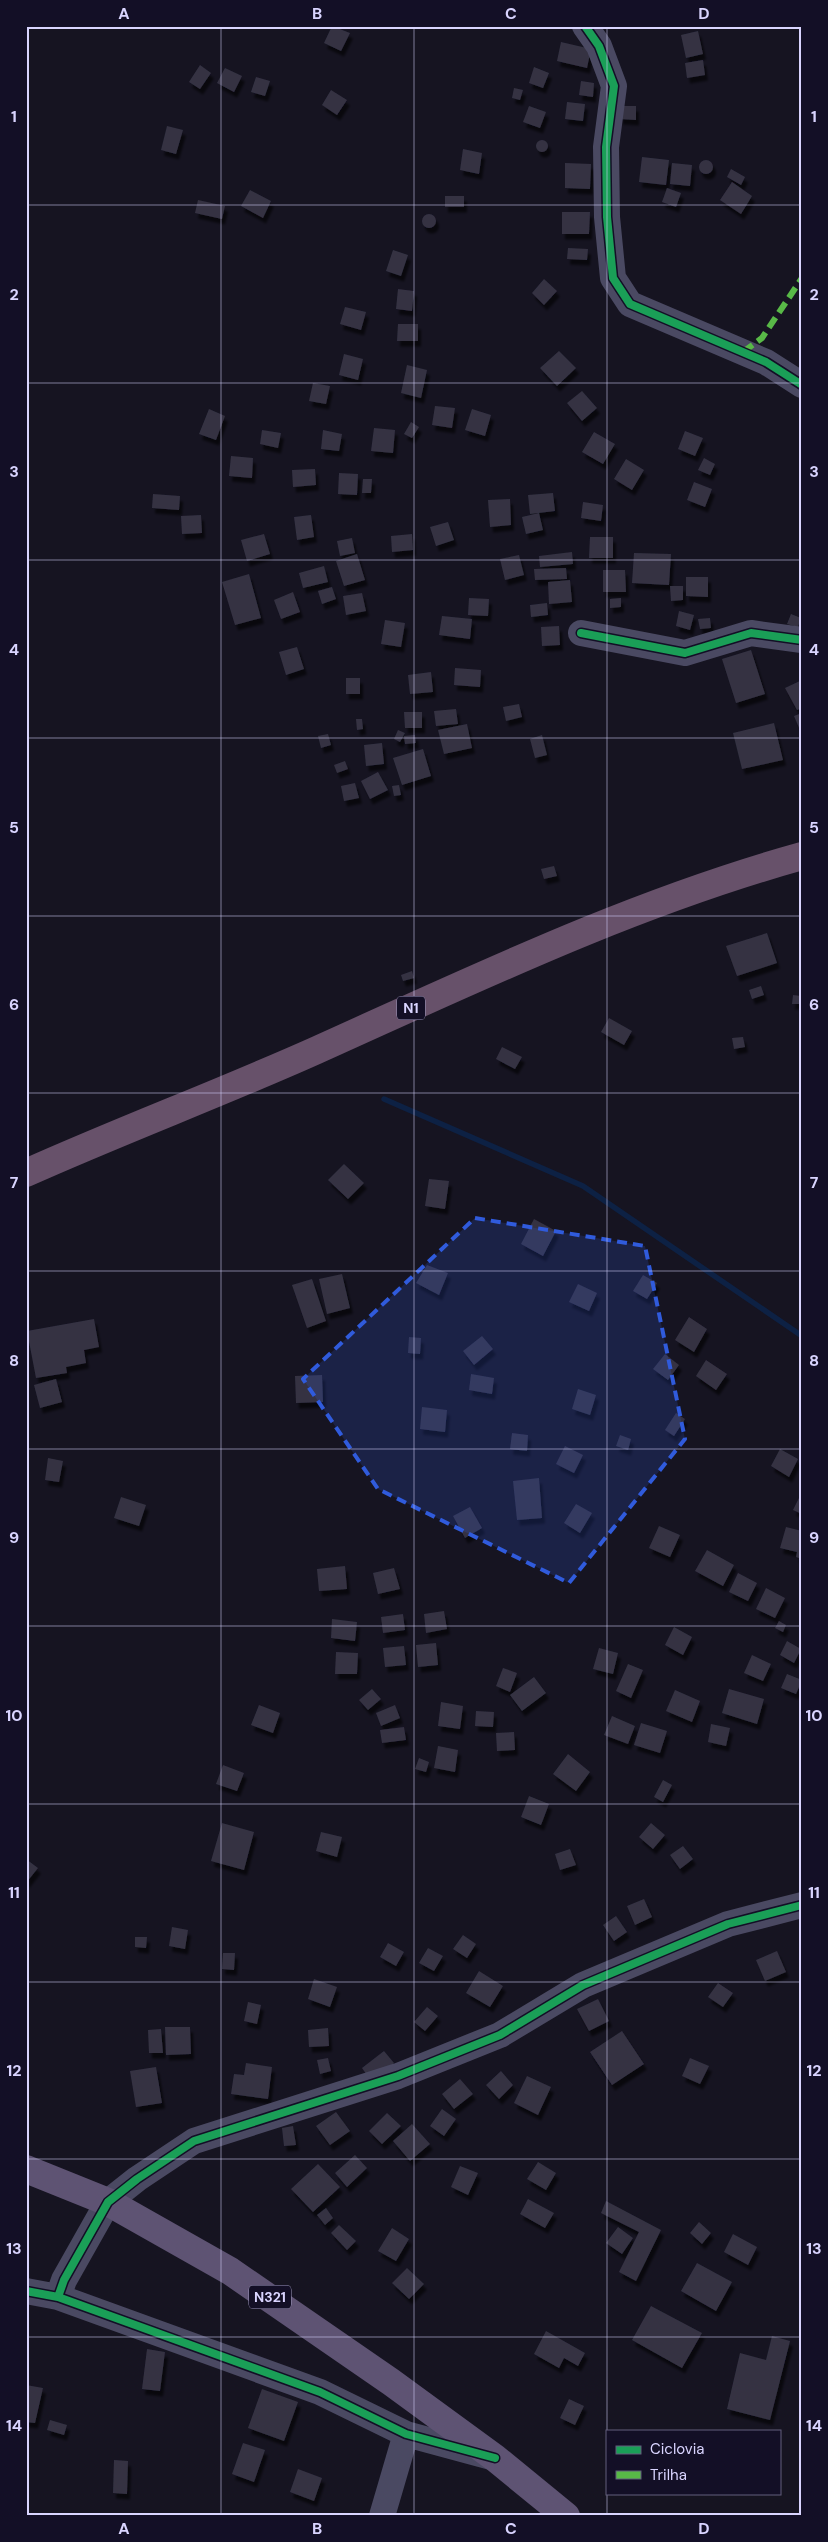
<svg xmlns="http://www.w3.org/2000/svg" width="828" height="2542" font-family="'DM Sans',sans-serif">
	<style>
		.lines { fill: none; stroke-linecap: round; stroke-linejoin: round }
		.stream { stroke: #0d2144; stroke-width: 5.5 }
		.building { fill: #343243; filter: url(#shadow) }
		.minor { stroke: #4a4962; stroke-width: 26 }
		.major { stroke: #5e5373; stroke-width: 28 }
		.highway { stroke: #67516a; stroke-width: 28 }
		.quiet { stroke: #58b947; stroke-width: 6; stroke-dasharray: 12 6; stroke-linecap: butt }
		.cycleway-casing { stroke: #130f26; stroke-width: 11 }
		.cycleway { stroke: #1a9f57; stroke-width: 8 }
		.marked { fill: #305bdc; fill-opacity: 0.2; stroke: #305bdc; stroke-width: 4; stroke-dasharray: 10 6; stroke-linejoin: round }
		.grid { fill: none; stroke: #d9d4ff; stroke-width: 1; stroke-opacity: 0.55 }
		.labels { text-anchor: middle; stroke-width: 5; stroke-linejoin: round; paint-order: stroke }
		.shield { fill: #130f26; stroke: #9e99be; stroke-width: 1 }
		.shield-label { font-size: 14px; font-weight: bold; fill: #d9d4ff }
		.neatline { fill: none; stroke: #d9d4ff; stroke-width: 2 }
		.grid-label { font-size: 16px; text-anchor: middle; font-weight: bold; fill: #d9d4ff }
	</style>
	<defs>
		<filter id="shadow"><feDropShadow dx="3" dy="5.5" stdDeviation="1" flood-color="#0009"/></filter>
	</defs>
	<rect width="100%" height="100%" fill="#161421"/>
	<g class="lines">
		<path class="stream" d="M384,1099L583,1186L802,1336"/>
	</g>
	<path class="building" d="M332,26L350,33L341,51L324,43Z
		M698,31L703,54L686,58L681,35Z
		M561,42L591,49L587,68L557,61Z
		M703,60L705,75L687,78L685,63Z
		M200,65L211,73L200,89L189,82Z
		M534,67L549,73L543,88L529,83Z
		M225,68L242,76L234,92L217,83Z
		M256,77L270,81L265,96L251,92Z
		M581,81L594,83L593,97L579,95Z
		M514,88L523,90L520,100L512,98Z
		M331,90L347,100L337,115L322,105Z
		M567,102L585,104L583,121L565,119Z
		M529,106L546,112L540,128L523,122Z
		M620,106H636V120L620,119Z
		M167,126L183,130L176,154L161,150Z
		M536 146a6 6 0 1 1 12 0a6 6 0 1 1-12 0Z
		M463,149L482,153L479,174L460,170Z
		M642,157L669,160L666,185L639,182Z
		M699 167a7 7 0 1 1 14 0a7 7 0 1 1-14 0Z
		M565,163L591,164L590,189L565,188Z
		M672,163L692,165L690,186L670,184Z
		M731,169L745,177L741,185L727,177Z
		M732,182L752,196L741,214L720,200Z
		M667,188L681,193L676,207L662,202Z
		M250,190L271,201L263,218L241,206Z
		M445,196H464V207H445Z
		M198,200L225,206L222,219L195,213Z
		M562,212H590L589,234H562Z
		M422 221a7 7 0 1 1 14 0a7 7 0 1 1-14 0Z
		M568,248L588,249L587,260L567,259Z
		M393,250L408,255L401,276L386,271Z
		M544,279L557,291L544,305L532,293Z
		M398,289L414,291L412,311L396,309Z
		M345,307L366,312L361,330L340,324Z
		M398,324H418V341H397Z
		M559,351L576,368L557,386L540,368Z
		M344,354L363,359L358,380L339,375Z
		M407,365L427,370L421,398L401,393Z
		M313,383L330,386L326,404L309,401Z
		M582,391L597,408L582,421L567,403Z
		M435,406L455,408L452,428L432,425Z
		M209,409L225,416L216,440L199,434Z
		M472,409L491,415L485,436L465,430Z
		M411,422L419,427L412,438L404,434Z
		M374,428L395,430L393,453L371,451Z
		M262,430L281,433L278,448L260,444Z
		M323,430L342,434L339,451L321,449Z
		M685,431L703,438L695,456L678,449Z
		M594,432L615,444L603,464L582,452Z
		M231,456L253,458L252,478L229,476Z
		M704,458L715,464L710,475L698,470Z
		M626,459L644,470L632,490L614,479Z
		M315,469L316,485L293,487L292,470Z
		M339,473L358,474L357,495L338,494Z
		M363,479H372L371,493H362Z
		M694,482L712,489L705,507L687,500Z
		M553,493L555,511L530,514L528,495Z
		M153,494L180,496L179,510L152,508Z
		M510,499L511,525L490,527L488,500Z
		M583,502L603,505L601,521L581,518Z
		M539,513L543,530L526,534L522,517Z
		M201,515L202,533L182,534L181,516Z
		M311,515L314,537L297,540L294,517Z
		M448,522L454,540L436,546L430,527Z
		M264,534L270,554L247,561L241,540Z
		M412,534L413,550L392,552L391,536Z
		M590,537H613V558H589Z
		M352,538L355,553L340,556L337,541Z
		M572,552L573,564L540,567L539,556Z
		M634,553L671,554L669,585L632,583Z
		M357,554L365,580L344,586L336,561Z
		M519,555L524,575L505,580L500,559Z
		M324,566L328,582L303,588L299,573Z
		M566,568L567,579L535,580L534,569Z
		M603,570H625L626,592H603Z
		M249,574L261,618L235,625L222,582Z
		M686,577H708V597L686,596Z
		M570,580L572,602L549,604L548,582Z
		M670,586H683V600L671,601Z
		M332,587L336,599L322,604L318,591Z
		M293,592L300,612L281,619L274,600Z
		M362,593L366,611L346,615L343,596Z
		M469,598L489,599L488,616L468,615Z
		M621,598V607L610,608V599Z
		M547,603L548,615L531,617L530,605Z
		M679,611L694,615L690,630L676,626Z
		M791,614L801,618L798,627L787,624Z
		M442,616L472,619L470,639L439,635Z
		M710,618L711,628L700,629L698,619Z
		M385,620L405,623L401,647L381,644Z
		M559,626L560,645L542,646L541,627Z
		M297,647L304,669L286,675L279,652Z
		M751,650L765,694L736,703L722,659Z
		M455,668L481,670L480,687L454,685Z
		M431,672L433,692L410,694L408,675Z
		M346,678H360V694H346Z
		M802,680V708L797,710L785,688Z
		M519,704L522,717L506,721L503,707Z
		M456,709L458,724L436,726L434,711Z
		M404,712H422V728H405Z
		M802,713V729L800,730L794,716Z
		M356,719H362L363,729L357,730Z
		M774,723L783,760L742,769L733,733Z
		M467,724L472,748L444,754L438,730Z
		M398,730L405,733L400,742L394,739Z
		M328,734L331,745L321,748L318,736Z
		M415,735L416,743L405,744L404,736Z
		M542,735L547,755L535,758L530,739Z
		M382,743L384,764L366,766L364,745Z
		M423,749L431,776L402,785L393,758Z
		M345,761L348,769L337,773L334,765Z
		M378,772L388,790L370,799L361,781Z
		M355,783L359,798L344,801L341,786Z
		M399,785L401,795L394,796L392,786Z
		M554,866L557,876L544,879L541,869Z
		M767,933L777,963L737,976L726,946Z
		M412,971L414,978L403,981L401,975Z
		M761,986L764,995L752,999L749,990Z
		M793,995L801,996L800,1004H792Z
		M609,1018L632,1031L624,1045L601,1032Z
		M743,1037L745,1047L734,1049L732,1038Z
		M502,1047L522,1057L515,1069L496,1059Z
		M344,1164L364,1183L348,1199L328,1180Z
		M429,1179L449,1181L445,1209L425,1206Z
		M534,1219L556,1231L543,1256L521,1244Z
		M427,1265L448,1273L439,1295L416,1283Z
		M342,1274L350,1308L327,1314L319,1279Z
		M643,1275L657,1283L647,1299L633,1291Z
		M312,1279L326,1321L307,1328L292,1285Z
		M578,1284L597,1293L589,1311L569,1302Z
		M689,1317L707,1329L694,1352L675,1340Z
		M94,1319L99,1347L84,1350L86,1363L66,1367L67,1373L36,1378L27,1331Z
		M482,1336L493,1349L474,1365L463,1351Z
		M409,1337L421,1338L420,1354L408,1353Z
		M665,1354L679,1365L668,1380L653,1369Z
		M706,1360L727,1374L716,1390L696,1376Z
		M471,1374L494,1378L492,1394L469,1390Z
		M322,1375L323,1402L296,1403L295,1376Z
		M56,1379L62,1402L40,1408L34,1385Z
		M578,1389L596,1395L590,1415L572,1409Z
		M422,1407L447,1410L445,1432L420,1429Z
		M676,1413L685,1419L674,1436L665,1430Z
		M512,1433L528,1435L527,1451L510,1449Z
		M620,1435L631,1439L628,1450L616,1446Z
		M565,1446L583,1455L574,1473L556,1464Z
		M780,1449L798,1459L789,1477L771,1466Z
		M48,1458L63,1461L59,1482L45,1480Z
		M539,1478L542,1518L517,1520L513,1481Z
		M802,1492V1514L793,1510Z
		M121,1497L146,1505L139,1526L114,1518Z
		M576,1504L592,1513L580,1533L564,1523Z
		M470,1507L482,1528L465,1538L453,1516Z
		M659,1526L680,1535L670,1557L649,1548Z
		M786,1527L802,1531V1559L796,1557L797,1552L780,1548Z
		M707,1550L734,1565L723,1586L695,1571Z
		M345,1566L347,1589L319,1591L317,1569Z
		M394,1568L400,1589L378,1594L373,1573Z
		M738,1573L757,1583L748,1601L729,1592Z
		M766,1588L785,1598L775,1618L756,1609Z
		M444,1611L447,1629L426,1633L424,1614Z
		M403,1614L405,1630L383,1633L381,1617Z
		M332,1619L357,1622L355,1641L331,1638Z
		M779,1621L786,1625L783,1632L775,1628Z
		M674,1627L692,1637L683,1655L665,1645Z
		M787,1641L801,1649L794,1663L780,1655Z
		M436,1643L438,1665L418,1667L416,1645Z
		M404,1646L406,1665L385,1667L383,1648Z
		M599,1648L618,1653L613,1674L593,1669Z
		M336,1652L358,1653L357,1674H335Z
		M752,1655L771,1664L763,1681L744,1673Z
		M628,1664L643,1670L631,1698L616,1691Z
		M503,1668L517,1673L510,1692L496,1686Z
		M787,1674L802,1680L796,1694L781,1688Z
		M534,1677L546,1693L522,1711L510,1695Z
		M372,1689L381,1699L368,1710L359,1700Z
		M729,1689L764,1699L757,1724L722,1713Z
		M675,1690L700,1701L692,1722L666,1711Z
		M441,1702L463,1706L460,1729L438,1726Z
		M259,1705L280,1713L273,1733L251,1725Z
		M395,1705L400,1718L381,1726L376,1713Z
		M476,1711L494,1712L493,1727L475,1726Z
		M612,1716L635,1726L628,1744L604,1735Z
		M641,1723L667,1731L660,1753L634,1745Z
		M711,1724L730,1728L726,1746L708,1742Z
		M404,1727L406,1740L382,1743L380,1730Z
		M514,1732L515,1750L497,1751L496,1733Z
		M438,1746L458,1750L455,1772L434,1768Z
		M568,1754L590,1772L576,1791L553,1774Z
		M419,1758L429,1762L426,1772L415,1769Z
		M223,1765L244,1773L237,1791L216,1784Z
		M663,1780L672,1785L663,1802L654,1797Z
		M529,1796L549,1804L541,1825L521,1817Z
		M222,1823L254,1832L244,1870L211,1861Z
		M651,1823L665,1835L653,1849L639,1837Z
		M321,1832L342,1837L337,1857L316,1851Z
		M683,1846L693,1859L680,1869L670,1855Z
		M570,1849L576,1865L560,1870L555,1854Z
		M26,1859L38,1868L26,1883Z
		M644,1899L652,1917L635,1925L627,1906Z
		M616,1916L627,1932L614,1941L603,1925Z
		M172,1927L188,1930L185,1949L169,1946Z
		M463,1935L476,1944L467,1958L453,1949Z
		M135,1937H147L146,1948L135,1947Z
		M388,1943L404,1952L396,1966L380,1957Z
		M428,1948L443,1956L434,1971L419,1963Z
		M777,1951L786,1972L765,1981L756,1960Z
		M223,1953H235L234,1970L222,1969Z
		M479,1971L503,1986L490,2007L466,1993Z
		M314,1979L337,1987L330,2007L308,1999Z
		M718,1983L733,1993L723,2007L708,1997Z
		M598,1999L609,2021L589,2031L577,2009Z
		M248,2002L261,2005L257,2024L244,2021Z
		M427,2007L438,2016L425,2031L414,2022Z
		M165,2027H190L191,2054L166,2055Z
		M328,2028L329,2046L309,2047L308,2030Z
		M161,2029L163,2053H149L148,2030Z
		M622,2031L644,2064L612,2085L590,2052Z
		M384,2051L394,2063L371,2081L362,2068Z
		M328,2058L331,2071L320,2074L317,2060Z
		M690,2058L709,2066L700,2084L682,2076Z
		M246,2063L272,2067L268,2099L231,2094L234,2074L244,2075Z
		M156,2067L162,2103L136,2107L130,2071Z
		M501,2071L513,2085L499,2099L486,2085Z
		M527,2076L551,2087L538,2115L514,2103Z
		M460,2079L473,2094L454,2109L442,2094Z
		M442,2109L456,2119L444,2136L430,2126Z
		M336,2112L350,2131L330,2145L316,2126Z
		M387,2113L401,2126L382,2144L369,2131Z
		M412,2124L430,2144L410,2161L393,2141Z
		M293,2126L296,2145L284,2146L282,2128Z
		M355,2155L367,2168L347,2187L335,2173Z
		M538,2162L556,2173L546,2190L527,2179Z
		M318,2164L340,2187L313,2212L291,2189Z
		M460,2166L478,2173L468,2195L451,2187Z
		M528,2199L554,2213L545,2228L520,2214Z
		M606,2201L661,2230L636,2281L619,2272L639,2232L601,2213Z
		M326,2208L333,2218L325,2225L317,2215Z
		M699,2222L711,2233L702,2244L690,2233Z
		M339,2225L356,2241L347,2250L331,2233Z
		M618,2227L633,2238L622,2254L606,2243Z
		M392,2228L409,2239L396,2261L378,2251Z
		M733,2234L757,2247L748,2265L724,2252Z
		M697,2263L732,2282L716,2311L681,2291Z
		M407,2268L424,2284L409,2299L392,2283Z
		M651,2306L702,2333L682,2368L632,2340Z
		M546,2331L585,2353L578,2366L564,2358L559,2368L534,2354Z
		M772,2336L790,2341L770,2420L727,2409L740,2353L766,2360Z
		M147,2349L165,2352L160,2391L142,2389Z
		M26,2385L43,2388L35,2423L26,2422Z
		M262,2389L298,2402L284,2441L248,2428Z
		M569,2399L584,2406L575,2425L560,2418Z
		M50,2420L67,2425L64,2435L47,2430Z
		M243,2443L265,2450L254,2482L232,2474Z
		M114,2460L128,2461L127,2494L113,2493Z
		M298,2469L322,2478L314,2501L290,2492Z"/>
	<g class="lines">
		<path class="minor" d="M585,26L599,46L614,86L606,147L607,217L613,278L630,304L766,362L802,385
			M581,633L685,653L751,633L802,640
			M26,2291L58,2297L320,2392L406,2434L491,2457
			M58,2297L64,2280L108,2202L137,2179L194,2141L398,2076L500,2035L583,1985L728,1924L802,1905
			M382,2516L406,2434"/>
		<path class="major" d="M26,2169L108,2202L230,2271L391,2382L495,2458L566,2516"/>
		<path class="highway" d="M26,1173C122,1130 221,1093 317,1050C477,978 633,903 802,856"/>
		<path class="quiet" d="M743,352L762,338L802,278"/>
		<g class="cycleway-casing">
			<path id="cycleway" d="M585,26L599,46L614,86L606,147L607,217L613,278L630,304L766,362L802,385
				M581,633L685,653L751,633L802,640
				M26,2291L58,2297L320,2392L406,2434L495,2458
				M58,2297L64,2280L108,2202L137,2179L194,2141L398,2076L500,2035L583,1985L728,1924L802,1905"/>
		</g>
		<use href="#cycleway" class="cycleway"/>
	</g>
	<path class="marked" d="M475,1218L645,1246L685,1439L569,1583L378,1489L303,1379Z"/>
	<path class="grid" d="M221,26V2516M414,26V2516M607,26V2431M26,205H802M26,383H802M26,560H802M26,738H802M26,916H802M26,1093H802M26,1271H802M26,1449H802M26,1626H802M26,1804H802M26,1982H802M26,2159H802M26,2337H802M607,2493V2516"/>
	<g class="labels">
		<g class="shield">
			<rect x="397" y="996.5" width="28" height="23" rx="4"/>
			<rect x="249" y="2285.5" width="42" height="23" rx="4"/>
		</g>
		<g class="shield-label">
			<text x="411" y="1013">N1</text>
			<text x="270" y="2302">N321</text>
		</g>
	</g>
	<rect width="828" height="2542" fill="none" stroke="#130f26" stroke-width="55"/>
	<rect x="606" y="2430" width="175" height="65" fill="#130f26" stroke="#625e7d"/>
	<rect x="616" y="2446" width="25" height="8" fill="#1a9f57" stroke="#625e7d"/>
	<text x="650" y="2454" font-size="15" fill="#d9d4ff">Ciclovia</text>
	<rect x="616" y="2471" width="25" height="8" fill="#58b947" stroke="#625e7d"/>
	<text x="650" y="2480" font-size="15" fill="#d9d4ff">Trilha</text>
	<rect x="28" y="28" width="772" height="2486" class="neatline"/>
	<g class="grid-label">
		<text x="124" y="19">A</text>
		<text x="317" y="19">B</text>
		<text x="511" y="19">C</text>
		<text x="704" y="19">D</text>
		<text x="14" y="122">1</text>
		<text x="814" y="122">1</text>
		<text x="14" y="300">2</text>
		<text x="814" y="300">2</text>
		<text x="14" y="477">3</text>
		<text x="814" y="477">3</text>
		<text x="14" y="655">4</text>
		<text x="814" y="655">4</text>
		<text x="14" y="833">5</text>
		<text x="814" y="833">5</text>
		<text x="14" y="1010">6</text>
		<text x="814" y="1010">6</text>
		<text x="14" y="1188">7</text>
		<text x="814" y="1188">7</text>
		<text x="14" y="1366">8</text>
		<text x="814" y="1366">8</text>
		<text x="14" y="1543">9</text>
		<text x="814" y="1543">9</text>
		<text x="14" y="1721">10</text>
		<text x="814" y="1721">10</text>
		<text x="14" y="1898">11</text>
		<text x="814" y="1898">11</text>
		<text x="14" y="2076">12</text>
		<text x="814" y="2076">12</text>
		<text x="14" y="2254">13</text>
		<text x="814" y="2254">13</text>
		<text x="14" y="2431">14</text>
		<text x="814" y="2431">14</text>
		<text x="124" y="2534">A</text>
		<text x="317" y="2534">B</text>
		<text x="511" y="2534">C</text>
		<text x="704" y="2534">D</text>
	</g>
</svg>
